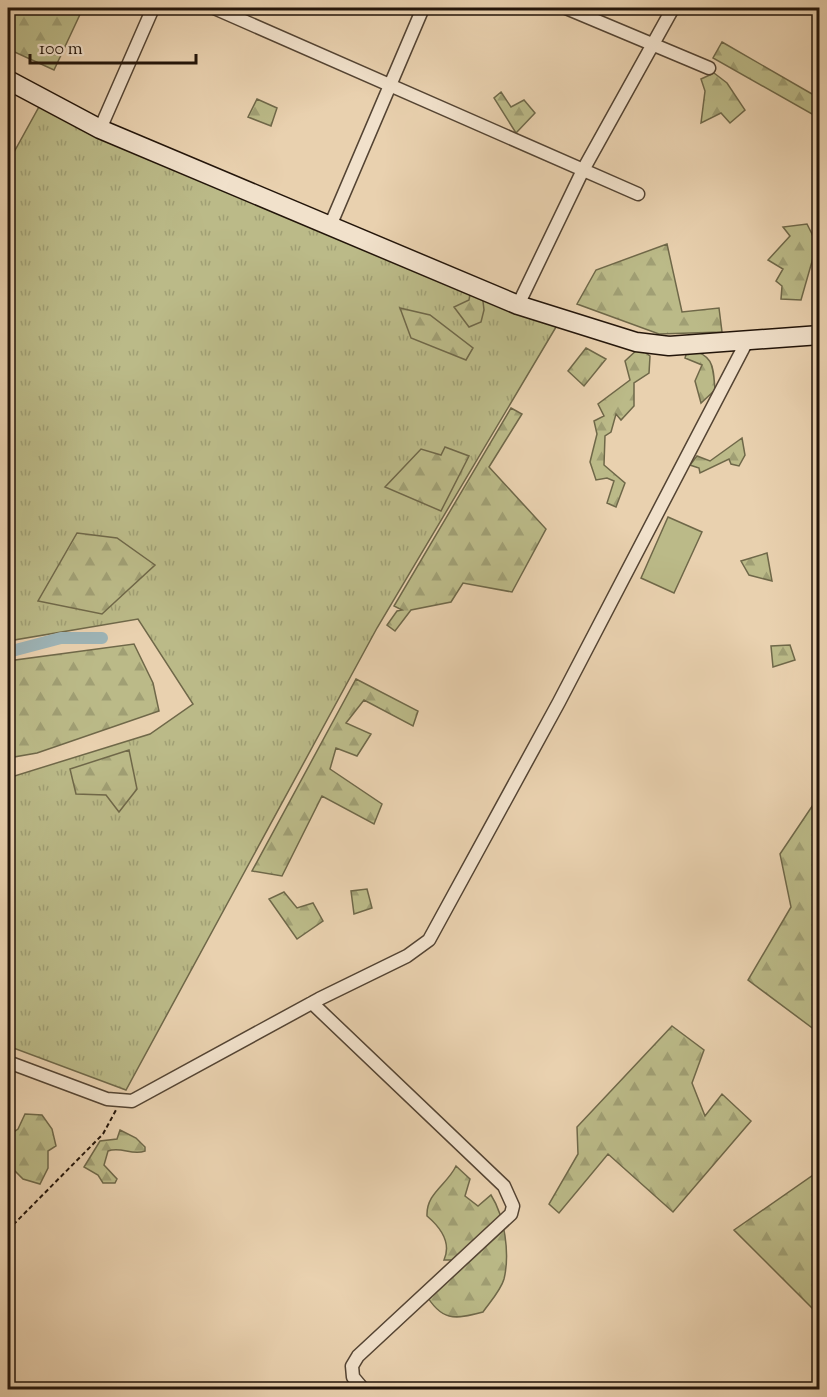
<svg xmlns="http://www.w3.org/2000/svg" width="827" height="1397" font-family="'Sorts Mill Goudy',serif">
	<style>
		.grass { fill: url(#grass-tufts); stroke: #6f6849; stroke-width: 1.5 }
		.forest { fill: url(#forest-firs); stroke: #6f6849; stroke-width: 1.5 }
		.park { fill: #bbba88; stroke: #6f6849; stroke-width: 1.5 }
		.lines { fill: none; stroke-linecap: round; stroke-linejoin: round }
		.canal { stroke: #9db4b7; stroke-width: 12 }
		.street-casing { stroke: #544433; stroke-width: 15 }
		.secondary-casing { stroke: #23150a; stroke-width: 21 }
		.path { stroke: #23150a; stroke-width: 2; stroke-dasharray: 4.5 3; stroke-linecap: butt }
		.street { stroke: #f1e1cb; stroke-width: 12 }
		.secondary { stroke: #f1e1cb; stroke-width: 18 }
	</style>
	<defs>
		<pattern id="grass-tufts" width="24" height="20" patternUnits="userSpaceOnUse" patternTransform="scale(1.5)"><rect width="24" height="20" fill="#bbba88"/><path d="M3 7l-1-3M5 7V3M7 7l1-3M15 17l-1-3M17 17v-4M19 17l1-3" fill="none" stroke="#a09f74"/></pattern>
		<pattern id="forest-firs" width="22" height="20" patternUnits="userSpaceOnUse" patternTransform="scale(1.5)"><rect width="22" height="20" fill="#bbba88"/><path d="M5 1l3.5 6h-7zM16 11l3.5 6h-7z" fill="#a09f74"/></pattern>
	</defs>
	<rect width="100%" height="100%" fill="#e9d1af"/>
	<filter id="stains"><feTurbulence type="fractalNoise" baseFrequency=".00333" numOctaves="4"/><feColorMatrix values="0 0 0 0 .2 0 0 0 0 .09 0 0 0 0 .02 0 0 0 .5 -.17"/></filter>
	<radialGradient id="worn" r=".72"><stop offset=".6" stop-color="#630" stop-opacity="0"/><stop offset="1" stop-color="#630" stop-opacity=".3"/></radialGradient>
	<path class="grass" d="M45,96L559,322L377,628L126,1090L8,1046V778L150,734L193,704L138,619L8,641V163Z"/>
	<path class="forest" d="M15,8H83L54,70L8,49V23Z
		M722,42L819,98V118L713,58Z
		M714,73L727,83L745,110L730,123L721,113L701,123L705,91L701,79Z
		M501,92L511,107L524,100L535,113L516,133L494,98Z
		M257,99L277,108L271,126L248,117Z
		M807,224L817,244L801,300L781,299L782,286L776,281L783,269L768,260L790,236L783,227Z
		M667,244L682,312L719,308L722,332L659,334L577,304L596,270Z
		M472,283L481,284L484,310L481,322L469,327L454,307L469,300Z
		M400,308L430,315L473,348L466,360L411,338Z
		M586,348L606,359L584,386L568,371Z
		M639,348L650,356L649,373L634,383V406L621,420L616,414L611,432L605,436L604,465L625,483L616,507L607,503L614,481L607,478L596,480L590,462L597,434L594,421L604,416L598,404L630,380L625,361Z
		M688,348C714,356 713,365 715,390L701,403L695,381L702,365L685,358Z
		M511,408L522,414L489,467L546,529L512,592L463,583L451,602L411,610L395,631L387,625L397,611L402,610L394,606Z
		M742,438L745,455L739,466L731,464L729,459L700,473L699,468L690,465L697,456L710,461Z
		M445,447L469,456L441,511L385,487L421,449L441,455Z
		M77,533L117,538L155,565L102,614L38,601Z
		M767,553L772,581L749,575L741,561Z
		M134,644L153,683L159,711L37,753L8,758V661Z
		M790,645L795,660L773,667L771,646Z
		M356,679L418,711L413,726L364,700L346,723L371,734L357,756L336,748L330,769L382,804L374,824L322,796L282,876L252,871Z
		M129,750L137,789L119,812L106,795L76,794L70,769Z
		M819,796V1033L748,980L791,907L780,854Z
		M367,889L372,908L354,914L351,891Z
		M284,892L297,908L313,903L323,921L297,939L269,899Z
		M672,1026L704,1050L692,1083L705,1116L722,1094L751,1121L673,1212L608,1154L559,1213L549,1204L578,1154L577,1127Z
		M25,1114L42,1115L52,1129L56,1146L48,1151V1168L40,1184L23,1179L8,1164V1136L18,1129Z
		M120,1130L136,1138L145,1147V1151C132,1156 121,1146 108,1151L104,1165L117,1179L115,1183H103L98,1175L84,1167L100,1141L117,1139Z
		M456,1166L470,1179L465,1196L478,1206L491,1195C505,1217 510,1254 504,1279C501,1290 490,1302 483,1312C454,1320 441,1321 425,1293L464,1260H444C452,1242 440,1227 427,1216C426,1193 447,1185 456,1166Z
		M819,1171V1315L734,1230Z"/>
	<path class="park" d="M668,517L702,532L674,593L641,578Z"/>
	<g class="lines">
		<path class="canal" d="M8,652L61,638H102"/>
		<g class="street-casing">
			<path id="street" d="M214,8L638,194
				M566,8L709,68
				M100,129L153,8
				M330,226L423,8
				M518,305L583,170L673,8
				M312,1003L504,1186L513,1206L511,1214L358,1356L352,1366L353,1377L364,1390
				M8,1062L107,1099L132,1101L319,999L407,956L429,940L559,702L747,341"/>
		</g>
		<g class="secondary-casing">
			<path id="secondary" d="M8,80L100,129L518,305L636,342L669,346L820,335"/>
		</g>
		<path class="path" d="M8,1230L103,1134L116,1110"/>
		<use href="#street" class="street"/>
		<use href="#secondary" class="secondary"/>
	</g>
	<rect width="827" height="1397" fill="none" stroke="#e9d1af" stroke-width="30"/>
	<rect x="9" y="9" width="809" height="1379" fill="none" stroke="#23150a" stroke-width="3"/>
	<rect x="15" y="15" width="797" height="1367" fill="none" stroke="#23150a" stroke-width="1.5"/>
	<path d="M30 54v9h166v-9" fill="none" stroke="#23150a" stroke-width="3"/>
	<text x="39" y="54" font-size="18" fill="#23150a" stroke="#f1e1cb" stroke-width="4.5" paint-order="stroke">100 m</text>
	<rect width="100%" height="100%" filter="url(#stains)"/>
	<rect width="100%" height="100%" fill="url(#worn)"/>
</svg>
